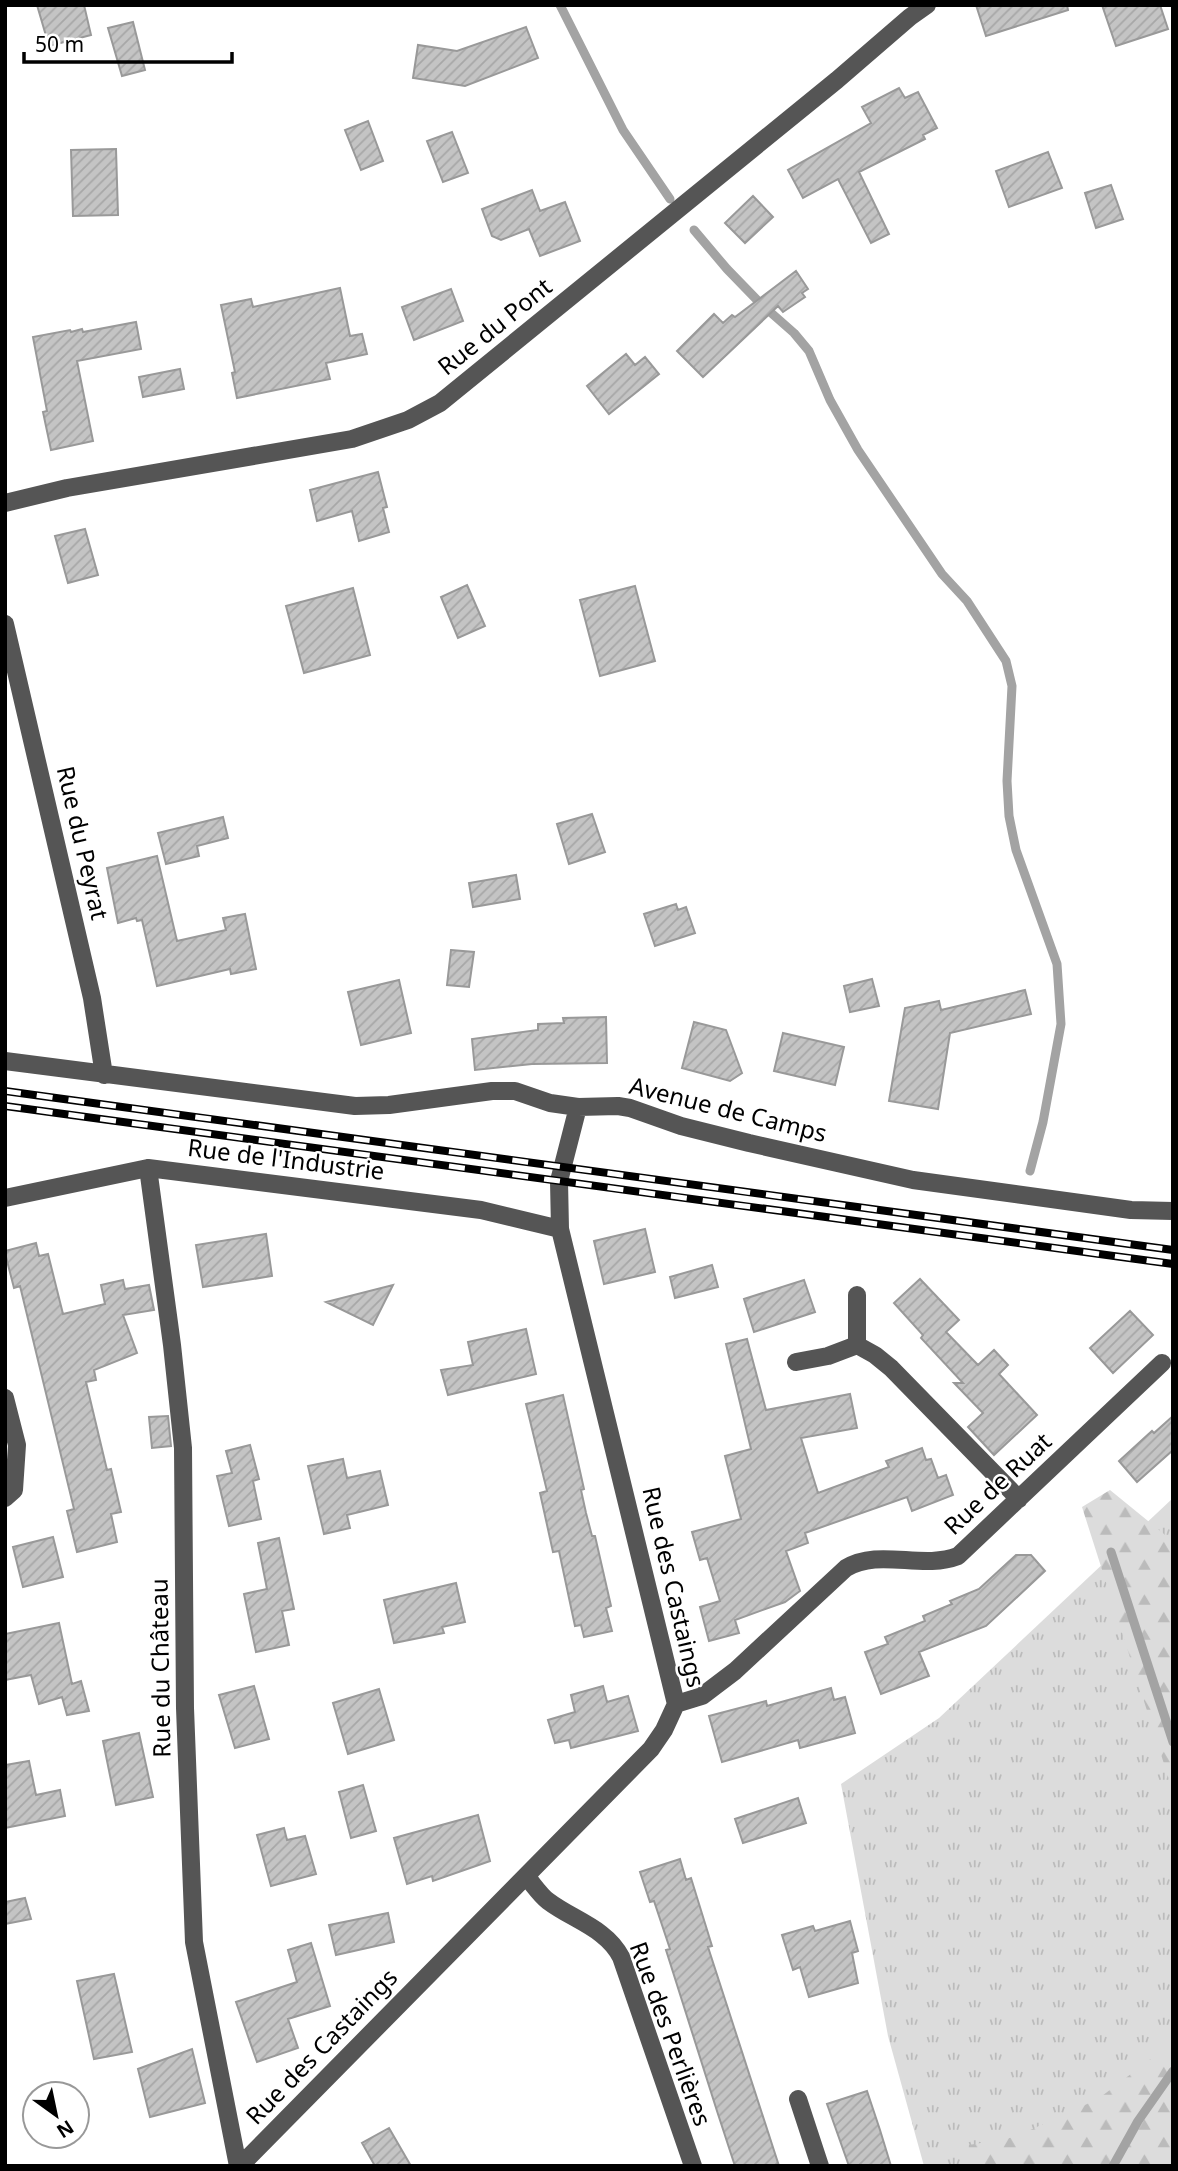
<svg xmlns="http://www.w3.org/2000/svg" width="1178" height="2171" font-family="'Noto Sans',sans-serif">
	<style>
		.grass { fill: url(#grass-tufts) }
		.forest { fill: url(#forest-firs) }
		.lines { fill: none; stroke-linecap: round; stroke-linejoin: round }
		.stream { stroke: #a3a3a3; stroke-width: 9 }
		.building { fill: url(#building-hatch); stroke: #999; stroke-width: 2 }
		.minor { stroke: #555; stroke-width: 18 }
		.rail-casing { stroke: #000; stroke-width: 8 }
		.rail { stroke: #fff; stroke-width: 5; stroke-dasharray: 16; stroke-linecap: butt }
		.labels { text-anchor: middle; stroke-width: 5; stroke-linejoin: round; paint-order: stroke }
		.street-label { font-size: 24px; fill: #000; stroke: #fff }
	</style>
	<defs>
		<pattern id="grass-tufts" width="24" height="20" patternUnits="userSpaceOnUse" patternTransform="scale(1.75)"><rect width="24" height="20" fill="#dcdcdc"/><path d="M3 7l-1-3M5 7V3M7 7l1-3M15 17l-1-3M17 17v-4M19 17l1-3" fill="none" stroke="#bbb"/></pattern>
		<pattern id="forest-firs" width="22" height="20" patternUnits="userSpaceOnUse" patternTransform="scale(1.75)"><rect width="22" height="20" fill="#dcdcdc"/><path d="M5 1l3.5 6h-7zM16 11l3.5 6h-7z" fill="#bbb"/></pattern>
		<pattern id="building-hatch" width="6" height="6" patternUnits="userSpaceOnUse" patternTransform="scale(1.75)"><rect width="6" height="6" fill="#c4c4c4"/><path d="M-1 1l2-2M0 6l6-6M5 7l2-2" fill="none" stroke="#a7a7a7"/></pattern>
	</defs>
	<rect width="100%" height="100%" fill="#fff"/>
	<path class="grass" d="M1173,1498V2166H924L888,2036L841,1784L939,1718Z"/>
	<path class="forest" d="M1110,1490L1164,1534L1173,1557V1792L1082,1507Z
		M1173,2042V2166H967L969,2145L1015,2137L1098,2099Z"/>
	<g class="lines">
		<path class="stream" d="M560,5L623,130L670,199
			M694,230L727,269L760,303L794,333L809,351L830,400L858,450L942,574L967,601L1006,661L1012,686L1007,781L1009,816L1016,850L1057,964L1061,1024L1043,1122L1030,1171
			M1111,1552L1173,1742
			M1113,2166L1138,2121L1173,2071"/>
	</g>
	<path class="building" d="M37,5H84L91,35L49,46Z
		M976,5H1067L1068,10L986,36Z
		M1102,5H1160L1168,29L1116,46Z
		M133,22L145,70L122,76L108,28Z
		M526,27L538,58L465,86L413,78L418,45L457,51Z
		M899,88L905,98L918,92L937,128L923,135L925,139L859,172L889,234L871,243L838,179L803,198L788,170L871,123L862,107Z
		M368,121L383,161L361,170L345,130Z
		M452,132L468,173L443,182L427,141Z
		M116,149L118,215L73,216L71,150Z
		M1048,152L1062,188L1009,207L996,171Z
		M1111,185L1123,219L1096,228L1085,193Z
		M532,190L540,211L565,202L580,241L540,256L529,229L501,240L492,236L482,209Z
		M753,196L773,217L745,243L725,223Z
		M796,271L808,289L802,293L805,297L783,312L778,306L703,377L677,351L714,314L723,323L732,315L735,317Z
		M340,288L350,336L362,334L367,354L326,363L330,379L237,398L232,373L235,372L221,305L251,299L253,307Z
		M451,289L463,321L414,340L402,307Z
		M136,322L141,349L77,361L93,441L51,450L43,412L47,411L33,337L70,330L71,332L82,329L83,332Z
		M626,354L635,365L645,357L659,374L609,414L587,386Z
		M180,369L184,389L143,397L139,377Z
		M378,472L387,507L383,508L389,532L359,541L352,511L317,521L310,490Z
		M85,529L98,575L68,583L55,536Z
		M467,585L485,626L458,638L441,597Z
		M635,586L655,661L600,676L580,600Z
		M353,588L370,655L304,673L286,606Z
		M592,814L605,852L569,864L557,824Z
		M223,817L228,838L197,846L199,856L166,864L158,833Z
		M157,856L177,941L226,930L223,918L245,914L256,969L231,974L230,969L157,986L142,920L137,921L136,918L118,923L107,868Z
		M516,875L520,899L473,907L469,883Z
		M676,904L678,910L686,907L695,933L655,946L644,914Z
		M451,950L474,952L469,987L447,985Z
		M872,979L879,1006L850,1012L844,986Z
		M399,980L411,1033L361,1045L348,992Z
		M1025,990L1031,1014L950,1033L938,1109L889,1101L905,1008L939,1001L941,1010Z
		M606,1017L607,1063L532,1064L475,1070L472,1039L538,1030V1024L564,1023L563,1018Z
		M694,1022L726,1030L742,1073L730,1081L682,1068Z
		M783,1033L844,1047L835,1085L774,1071Z
		M645,1229L655,1272L604,1284L594,1241Z
		M266,1234L272,1276L203,1287L196,1245Z
		M36,1243L39,1256L48,1254L63,1314L105,1304L101,1285L123,1280L125,1289L149,1285L154,1310L123,1315L137,1353L94,1370L96,1380L86,1382L107,1470L111,1469L121,1512L111,1514L117,1542L77,1552L67,1511L74,1509L21,1290L20,1286L14,1288L5,1253V1251Z
		M712,1265L718,1287L675,1298L670,1277Z
		M920,1279L959,1320L946,1332L978,1365L994,1350L1008,1365L999,1374L1037,1415L994,1455L968,1427L983,1413L954,1383H963L921,1338L923,1335L894,1303Z
		M804,1280L815,1312L754,1332L744,1299Z
		M393,1285L373,1325L326,1302Z
		M1130,1311L1153,1335L1113,1373L1090,1348Z
		M526,1329L536,1374L448,1395L441,1370L473,1365L468,1342Z
		M747,1339L766,1410L850,1394L857,1428L801,1438L818,1493L889,1467L886,1461L922,1448L926,1460L931,1459L938,1478L946,1475L953,1495L912,1511L907,1497L805,1533L808,1543L786,1551L800,1591L785,1602L735,1620L739,1633L709,1641L700,1607L720,1601L707,1558L700,1560L692,1532L741,1519L725,1456L751,1449L726,1344Z
		M563,1395L584,1489L581,1490L586,1513L592,1536H595L611,1606L606,1608L612,1631L584,1637L581,1625L575,1626L559,1551L553,1552L540,1493L547,1491L526,1404Z
		M168,1416L171,1446L152,1448L149,1417Z
		M1173,1416V1450L1137,1482L1119,1461L1152,1431L1154,1433Z
		M250,1445L259,1479L253,1481L261,1519L229,1526L217,1476L232,1473L226,1451Z
		M343,1459L347,1478L380,1471L388,1505L347,1515L350,1528L324,1534L308,1466Z
		M53,1537L63,1577L23,1587L13,1547Z
		M279,1538L294,1609L282,1611L289,1645L256,1652L244,1594L267,1589L258,1543Z
		M1016,1555H1031L1045,1571L986,1626L919,1652L929,1676L881,1694L865,1652L888,1644L885,1637L925,1621L923,1616L952,1604L950,1601L979,1589Z
		M456,1583L465,1622L442,1627L444,1633L394,1643L384,1600Z
		M59,1623L72,1684L81,1681L89,1711L67,1715L62,1697L39,1704L31,1675L5,1680V1634Z
		M254,1686L269,1739L235,1748L219,1695Z
		M603,1686L607,1702L628,1696L638,1731L571,1748L569,1740L555,1743L548,1720L575,1712L571,1695Z
		M831,1688L834,1700L845,1697L855,1733L800,1748L798,1740L722,1762L709,1716L766,1701L767,1706Z
		M379,1689L394,1740L348,1754L333,1703Z
		M139,1733L153,1797L116,1805L103,1741Z
		M29,1761L36,1795L60,1790L65,1816L5,1828V1765Z
		M363,1785L376,1831L351,1838L339,1792Z
		M798,1798L806,1823L743,1843L735,1819Z
		M478,1815L490,1861L433,1881L432,1876L407,1884L394,1838Z
		M284,1828L287,1840L305,1836L316,1874L271,1886L257,1835Z
		M680,1859L686,1880L691,1878L712,1946L708,1947L779,2166H735L717,2111L666,1950L670,1949L654,1901L650,1902L640,1872Z
		M25,1898L31,1919L5,1924V1902Z
		M388,1913L394,1942L336,1955L329,1925Z
		M850,1921L858,1951L852,1953L858,1983L809,1997L800,1967L793,1970L782,1935L813,1926L815,1931Z
		M311,1943L330,2006L288,2019L298,2048L257,2062L236,2002L297,1982L288,1950Z
		M114,1974L132,2052L94,2059L77,1981Z
		M192,2049L205,2103L150,2117L138,2069Z
		M867,2091L880,2130L891,2166H849L827,2104Z
		M389,2128L411,2166H375L362,2143Z"/>
	<g class="lines">
		<path class="minor" d="M5,503L67,488L352,439L408,420L440,403L837,80L910,17L927,5
			M5,624L92,998L104,1075
			M5,1061L355,1106L389,1105L492,1091H515L550,1103L578,1107L618,1106L630,1108L681,1126L749,1143L913,1180L1131,1210L1173,1211
			M148,1168L172,1345L183,1448L185,1708L194,1942L238,2166
			M5,1198L148,1168L481,1210L560,1229
			M857,1295V1345
			M796,1362L828,1356L857,1345L875,1355L891,1368L1019,1499
			M5,1398L17,1445L14,1490L5,1498
			M676,1704L702,1696L735,1671L846,1568C879,1548 922,1570 958,1556L1162,1363
			M526,1876C533,1884 540,1895 548,1901C573,1920 606,1928 621,1957L693,2166
			M798,2099L820,2166
			M240,2166L651,1749L664,1730L676,1704L560,1229L559,1181L578,1107"/>
		<g class="rail-casing">
			<path id="rail" d="M5,1091L1173,1250
				M5,1106L1173,1264"/>
		</g>
		<use href="#rail" class="rail"/>
	</g>
	<g class="labels">
		<g class="street-label">
			<text transform="translate(495 327) rotate(-39)" y="8">Rue du Pont</text>
			<text transform="translate(82 843) rotate(77)" y="8">Rue du Peyrat</text>
			<text transform="translate(728 1110) rotate(14)" y="8">Avenue de Camps</text>
			<text transform="translate(286 1160) rotate(7)" y="8">Rue de l'Industrie</text>
			<text transform="translate(998 1484) rotate(-43)" y="8">Rue de Ruat</text>
			<text transform="translate(673 1587) rotate(77)" y="8">Rue des Castaings</text>
			<text transform="translate(161 1668) rotate(-91)" y="8">Rue du Château</text>
			<text transform="translate(670 2034) rotate(70)" y="8">Rue des Perlières</text>
			<text transform="translate(322 2047) rotate(-46)" y="8">Rue des Castaings</text>
		</g>
	</g>
	<rect width="1178" height="2171" fill="none" stroke="#000000" stroke-width="14"/>
	<g transform="translate(56 2115) rotate(147)"><circle r="33" fill="#ffffff" stroke="#999999" stroke-width="2"/>
	<path d="M0-5L12 26L0 18L-12 26Z" fill="#000000"/>
	<text y="-10" font-size="19" font-weight="bold" text-anchor="middle" fill="#000000">N</text>
	</g>
	<path d="M24 52v10h208v-10" fill="none" stroke="#000000" stroke-width="3.5"/>
	<text x="35" y="52" font-size="21" fill="#000000" stroke="#ffffff" stroke-width="5" paint-order="stroke">50 m</text>
</svg>
